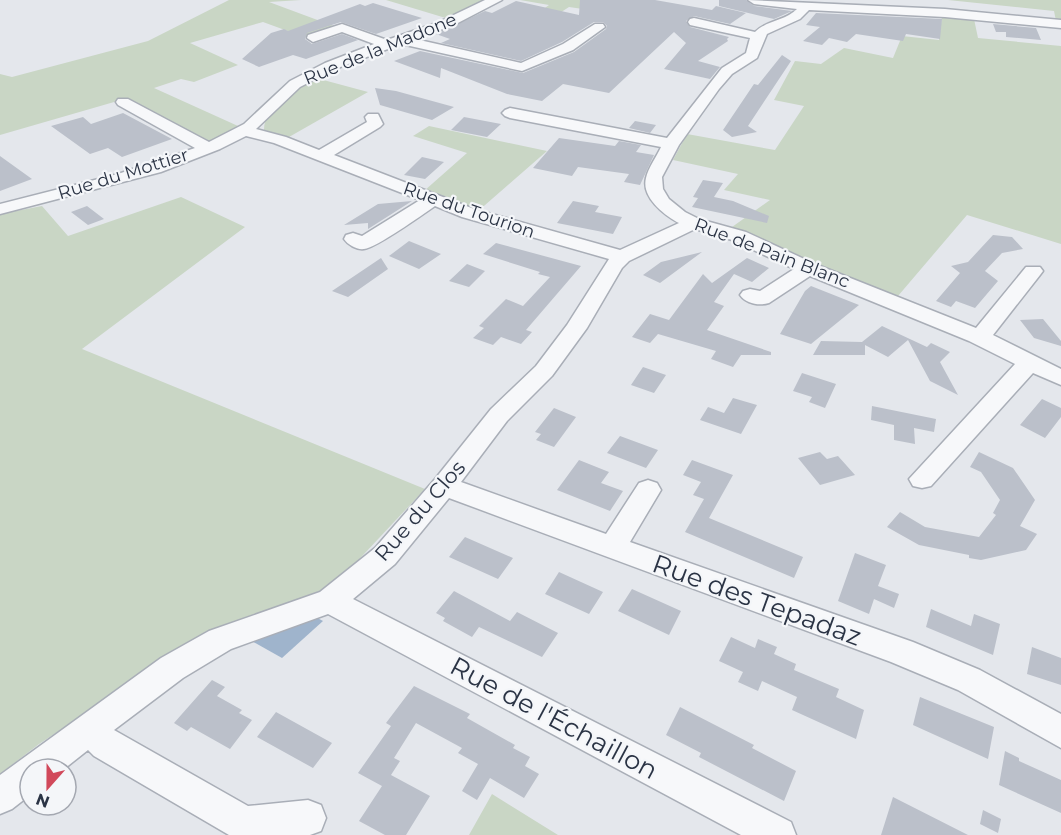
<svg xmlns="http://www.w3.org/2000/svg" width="1061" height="835" font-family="Montserrat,sans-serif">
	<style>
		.green { fill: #c9d6c5 }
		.water { fill: #9fb4cc }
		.building { fill: #bbc0ca }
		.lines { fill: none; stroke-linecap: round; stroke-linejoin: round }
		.minor-casing { stroke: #a9aeb7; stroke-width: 3 }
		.minor { fill: #f7f8fa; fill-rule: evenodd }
		.labels { text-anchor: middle; stroke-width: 4.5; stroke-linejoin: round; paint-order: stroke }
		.far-street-label { font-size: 18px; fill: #2b3445; stroke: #f4f6f9 }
		.street-label { font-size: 21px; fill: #2b3445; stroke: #f4f6f9 }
		.near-street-label { font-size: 26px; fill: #2b3445; stroke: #f4f6f9 }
	</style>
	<rect width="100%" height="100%" fill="#e4e7ec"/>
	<path class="green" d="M229,0H301L269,2L339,28L312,37H304L263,22L190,43L238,65L194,82L181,79L154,88L238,126L208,145L121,100L0,135V74L12,77L148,41Z
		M386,0H488L449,19Z
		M520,0H620L632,16L569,7L552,18L534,16L549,5Z
		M948,0H1061V22L1056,21L1054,11Z
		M942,16L974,19L978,38L1061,46V244L967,215L898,296L815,265L783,248L732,227L770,200L724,190L738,174L673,160L687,134L775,150L804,106L774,100L795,61L821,64L844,48L893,58L902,36L939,40Z
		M316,78L368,92L289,137L264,130C264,106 297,88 316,78Z
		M429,126L547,151L477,212L424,191L467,153L413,136Z
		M181,197L245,227L82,349L425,489L335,585L203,636L39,744L0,774V214L42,206L68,236Z
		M492,794L558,835H469Z"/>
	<path class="water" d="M310,614L323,621L282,658L241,635Z"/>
	<path class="building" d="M580,0H655L712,10L716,6L746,13L730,24L694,16L686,21L690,27L729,37L727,39L728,41L698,61L720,67L710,79L664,69L686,43L674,32L609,93L563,84L542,101L507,94L441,68L440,78L394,61L420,51L523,73L574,52L606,29L607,26L603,22H594L562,42L521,61L441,43L450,39L436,34L485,11L492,13L516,1L579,15Z
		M719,0H746L754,6L792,11L774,19L719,6Z
		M373,3L422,18L376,34L341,22L307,33L305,39L312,44L342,34L358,40L306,59L293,55L259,67L242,59L271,33L284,29L288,31L360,4L365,6Z
		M816,13L942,19L940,39L906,34L903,41L856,34L847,42L829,38L822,45L803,41L820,27L806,25Z
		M993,24L1036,28L1041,40L1006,37V32H996Z
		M782,55L791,61L748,126L757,132L732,137L723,130L754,84L758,85Z
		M375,88L396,91L454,107L432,120L380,105Z
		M123,113L172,139L122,157L108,148L90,154L51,126L83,117L91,124Z
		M464,117L501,124L487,137L451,130Z
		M635,121L656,125L650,133L629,128Z
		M559,138L615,146L619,141L641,145L636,152L654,155L640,185L624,182L629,174L578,167L572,176L533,168Z
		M0,156L32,179L0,191Z
		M422,157L444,162L425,179L404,175Z
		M703,180L723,183L714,197L733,201L769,216L767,223L692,207L698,198L693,197Z
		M412,201L368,229V223L344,225L378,204Z
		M573,201L599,206L595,212L622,217L613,234L557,223Z
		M87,206L104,219L88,225L71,212Z
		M993,235L1012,237L1023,249L1002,253L985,271L998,281L975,308L956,301L951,307L936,301L960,273L951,266L968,262Z
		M409,241L441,254L419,269L389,256Z
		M496,243L581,266L526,330L532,332L521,344L501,337L493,345L473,338L484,328L479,326L506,299L523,306L550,277L538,274L540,272L483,254Z
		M702,252L660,283L643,275L661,262Z
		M381,258L388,269L348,297L332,291Z
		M747,258L769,268L752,282L734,274L714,302L724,306L707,330L771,352V355H741L733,367L711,359L716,351L658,334L650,343L632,337L650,314L669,320L703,274L712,283Z
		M467,264L485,271L469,287L449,281Z
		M811,286L859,305L811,344L780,334L805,291Z
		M1043,319L1061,341V346L1034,338L1020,320Z
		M882,326L927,347L931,343L950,352L940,362L958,395L930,381L908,340L888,357L865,345V355H813L821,341L862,342Z
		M643,367L666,375L654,393L631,385Z
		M802,373L836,384L825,408L809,402L812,397L793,391Z
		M733,398L757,405L741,434L700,420L708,407L724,413Z
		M1042,399L1061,408V417L1045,438L1020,425Z
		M872,406L936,419L934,432L914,428L915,444L894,440V425L871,420Z
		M554,408L576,417L554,447L536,440L541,434L535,432Z
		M620,436L658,450L646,468L607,453Z
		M820,452L827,459L838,456L855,475L820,485L798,458Z
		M979,452L1013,468L1035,500L1020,526L1037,534L1026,550L981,560L969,558V555L919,545L887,527L900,512L925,527L979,537L996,515L993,513L1000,500L981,472L970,467Z
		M579,460L609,472L601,483L623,491L610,511L557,490Z
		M692,460L733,475L709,518L803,557L794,578L685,532L704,499L693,495L701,482L683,475Z
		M465,537L513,558L498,579L449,557Z
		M855,553L886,565L878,586L899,594L894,608L874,599L869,614L838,601Z
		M559,572L603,592L589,614L545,594Z
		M632,589L681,611L669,635L618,611Z
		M454,591L510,621L517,612L558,633L542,657L479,627L472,637L443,621L445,618L436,613Z
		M931,609L971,626L974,614L1000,624L993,655L926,627Z
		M731,637L755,648L758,639L777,647L774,654L796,664L794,670L839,689L836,697L864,710L856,739L792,710L797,697L762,681L758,691L738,682L743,672L719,661Z
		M1032,647L1061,658V685L1027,674Z
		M212,680L225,687L217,696L242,710L239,713L252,720L230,749L191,727L187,731L174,723Z
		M414,686L470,714L467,718L515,745L513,748L530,757L525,766L539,774L524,798L490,778L477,800L462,791L478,764L458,753L462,748L416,723L394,758L400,761L391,775L430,796L406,835H385L359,821L382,786L358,773L391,726L386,723Z
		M920,697L994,727L988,759L913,725Z
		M680,707L754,745L752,748L796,771L784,801L699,757L701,753L666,735Z
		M276,712L332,743L313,768L257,737Z
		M1005,751L1019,758V761L1061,780V813L999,785Z
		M893,797L968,835H881Z
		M983,810L1001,819L998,833L980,824Z"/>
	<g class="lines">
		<g class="minor-casing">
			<path id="minor" d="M485,0H502L454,25L415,39L521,63L563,44L595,24H603L605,27L573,50L522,71L401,44L335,69L300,87L256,129L286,137L319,150L367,122L365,117L368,114H378L383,124L380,127L334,155L474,209L620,250L679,223C664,215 641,197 646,178C648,168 657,156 661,147L510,118L505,116L502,113L505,110L510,108L667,138L722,68L746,53L750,38L690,25L688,22L690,19L694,18L755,32C767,20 785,21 797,9L754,4L748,0L945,9L1061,20V28L945,17L809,10L800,19L767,34L757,58L732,74L719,89L679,145L662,177L663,189L669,199L685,212L699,219L746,232L815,264L976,328L1026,267H1040L1043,271L1040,275L993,335L1061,369V385L1033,373L931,486L922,488L913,486L909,479L1015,364L969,341L810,276L769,303C760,306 746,304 740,295L743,291L750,289L760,291L794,269L732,240L695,229L629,261L622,268L587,328L552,376L507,421L461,482L606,534L639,483L648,480L657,483L661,490L630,542L913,642L980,670L1061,714V748L958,690L891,662L449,498L395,564L353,599L791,822L796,835H741L328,614L231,649L183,678L114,730L248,806L308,800L321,805L326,818L321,831L310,835H229L94,756L88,750L64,769H30V795L12,809L0,814V775L161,658L209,631L320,592L375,548L435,479L491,409L536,366L567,325L609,259L462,217L435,206C422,215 376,248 364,249C357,250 348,245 344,239L346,235L353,233L362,236L420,200L274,143L246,136L220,149L161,172L0,214V204L118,174L195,148L118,105L116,102L118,99H128L209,142L244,124L290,81L325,63L374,44L342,32L313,42L307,38L308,35L342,24L387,40L439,22Z"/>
		</g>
		<use href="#minor" class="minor"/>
	</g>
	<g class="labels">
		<g class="far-street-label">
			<text transform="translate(380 49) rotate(-22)" y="6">Rue de la Madone</text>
			<text transform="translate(123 174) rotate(-17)" y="6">Rue du Mottier</text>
			<text transform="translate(469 210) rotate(19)" y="6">Rue du Tourion</text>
			<text transform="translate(772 253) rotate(21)" y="6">Rue de Pain Blanc</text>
		</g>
		<g class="street-label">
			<text transform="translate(420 511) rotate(-49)" y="7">Rue du Clos</text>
		</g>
		<g class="near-street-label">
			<text transform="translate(757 600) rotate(20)" y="9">Rue des Tepadaz</text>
			<text transform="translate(554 718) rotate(28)" y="9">Rue de l'Échaillon</text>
		</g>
	</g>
	<g transform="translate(48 787) rotate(201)"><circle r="28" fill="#f4f6f9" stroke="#a4a8b1" stroke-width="1.5"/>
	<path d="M0-4.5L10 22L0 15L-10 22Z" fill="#d1495b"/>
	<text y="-9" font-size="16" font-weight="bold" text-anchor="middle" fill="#2b3445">N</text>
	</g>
</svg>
